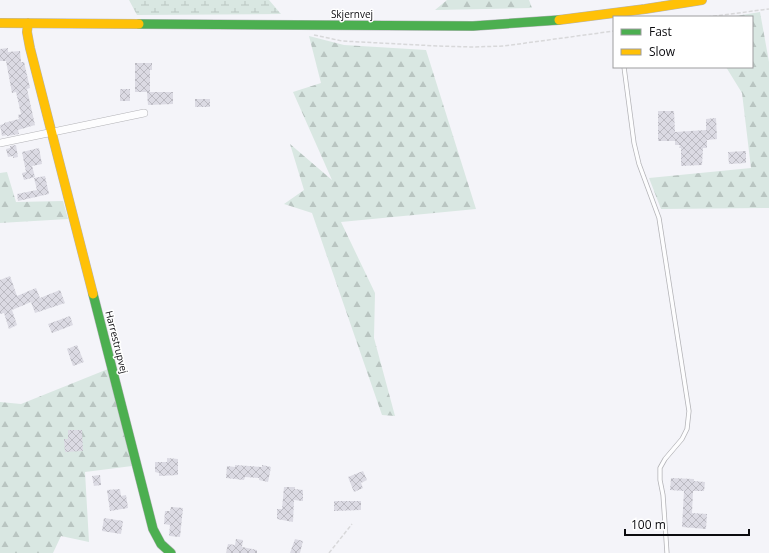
<svg xmlns="http://www.w3.org/2000/svg" width="769" height="553" font-family="'Open Sans',sans-serif">
	<style>
		.forest { fill: url(#forest-firs) }
		.wetland { fill: url(#wetland-marsh) }
		.building { fill: url(#building-cross-hatch) }
		.lines { fill: none; stroke-linecap: round; stroke-linejoin: round }
		.lane-casing { stroke: #b3b3b7; stroke-width: 5 }
		.street-casing { stroke: #b3b3b7; stroke-width: 8 }
		.fast-casing { stroke: #b3b3b7; stroke-width: 10 }
		.slow-casing { stroke: #b3b3b7; stroke-width: 10 }
		.path { stroke: #d8d8da; stroke-width: 1.5; stroke-dasharray: 4 2; stroke-linecap: butt }
		.lane { stroke: #fdfdfe; stroke-width: 3.5 }
		.street { stroke: #fdfdfe; stroke-width: 7 }
		.fast { stroke: #4caf50; stroke-width: 9 }
		.slow { stroke: #ffc107; stroke-width: 9 }
		.labels { text-anchor: middle; stroke-width: 3; stroke-linejoin: round; paint-order: stroke }
		.street-label { font-size: 10px; fill: #0b0b0f; stroke: #fff }
	</style>
	<defs>
		<pattern id="forest-firs" width="22" height="20" patternUnits="userSpaceOnUse"><rect width="22" height="20" fill="#d9e7e2"/><path d="M5 1l3.5 6h-7zM16 11l3.5 6h-7z" fill="#b9c5c1"/></pattern>
		<pattern id="wetland-marsh" width="20" height="14" patternUnits="userSpaceOnUse"><rect width="20" height="14" fill="#d9e7e2"/><path d="M1 5h8M5 5V1M11 12h8M15 12V8" fill="none" stroke="#b9c5c1"/></pattern>
		<pattern id="building-cross-hatch" width="8" height="8" patternUnits="userSpaceOnUse"><rect width="8" height="8" fill="#dbdae3"/><path d="M0 0l8 8M0 8l8-8" fill="none" stroke="#bbbac2"/></pattern>
	</defs>
	<rect width="100%" height="100%" fill="#f4f4f9"/>
	<path class="forest" d="M447,0H529L532,8L435,10Z
		M760,12L769,62V208L661,209L649,178L751,168L742,93L726,67H752V17H730Z
		M309,36L344,45L426,50L476,209L341,222L375,293L374,338L395,416L382,415L312,213L284,204L304,190L290,144L332,180L293,92L321,83Z
		M7,172L16,202L63,201L68,219L0,223V173Z
		M108,369L132,466L85,472L89,542L61,536L53,553H0V402L21,404Z"/>
	<path class="wetland" d="M129,0H269L281,14L137,15Z"/>
	<path class="building" d="M8,48V52L20,51L21,62H24L30,88L27,89L35,125L18,130L19,134L7,136V135L2,136L0,125L4,124V123L19,119L18,115L21,114L16,92L12,93L6,61H0V49Z
		M135,63H152V70H150V92H135Z
		M120,89H130V101H120Z
		M147,92H173V104L148,105Z
		M195,99H210V107H195Z
		M658,111H674L675,132L706,130V119L716,118L717,139L707,140V148H703L702,165L681,166V148H679L680,145H675V141H658Z
		M16,145L18,157L13,158V156L8,157L6,149L10,148V146Z
		M39,148L42,164L32,166L35,177L24,180L22,173L26,172L22,152Z
		M746,151V163L729,164L728,152Z
		M45,176L49,194L18,201L17,194L37,190L34,178Z
		M10,276L17,296L36,288L40,298L60,290L65,303L35,313L31,302L12,310L17,325L9,329L4,313L0,314V280Z
		M70,316L73,325L52,333L48,324Z
		M77,345L84,362L73,366L67,349Z
		M68,430H82L83,451L65,452L64,439H68Z
		M167,458L178,459V475L159,476V473L155,472V462H167Z
		M235,465L262,467V465L271,467L268,482L259,480V478L245,477L244,480L226,478L227,466L235,467Z
		M363,471L367,480L361,483L363,488L354,492L348,477Z
		M100,475L101,485L94,486L92,476Z
		M671,478L694,479V481L705,482L704,491H693L692,513L707,514L706,529L682,527L684,491L670,490Z
		M284,487H295V489L303,490V501L294,500L293,522L277,519V509H282Z
		M120,489L121,496L126,495L128,508L110,511L107,490Z
		M334,501H361V510L334,511Z
		M171,507L183,508L180,537L169,536L170,525L164,524L165,511H170Z
		M104,518L123,521L121,534L102,531Z
		M236,539L243,540L242,547L257,550V553H226L228,544L235,545Z
		M295,539L303,541L300,553H290Z"/>
	<g class="lines">
		<g class="lane-casing">
			<path id="lane" d="M624,67L634,143L639,164L659,218L689,411L687,429L682,439L665,459L660,468V480L663,495L667,553"/>
		</g>
		<g class="street-casing">
			<path id="street" d="M0,143L144,113"/>
		</g>
		<g class="fast-casing">
			<path id="fast" d="M139,24L473,26L559,20
				M93,294L153,529L161,544L171,553"/>
		</g>
		<g class="slow-casing">
			<path id="slow" d="M559,20L645,9L702,0
				M0,23L139,24
				M28,23L27,32L30,48L93,294"/>
		</g>
		<path class="path" d="M707,17L769,9
			M314,35L342,41L438,46L473,47L504,46L614,31
			M329,553L352,524"/>
		<use href="#lane" class="lane"/>
		<use href="#street" class="street"/>
		<use href="#fast" class="fast"/>
		<use href="#slow" class="slow"/>
	</g>
	<g class="labels">
		<g class="street-label">
			<text x="352" y="18">Skjernvej</text>
			<text transform="translate(117 342) rotate(76)" y="4">Harrestrupvej</text>
		</g>
	</g>
	<rect x="613" y="16" width="140" height="52" fill="#ffffff" stroke="#9d9d9f"/>
	<rect x="621" y="29" width="20" height="6" fill="#4caf50" stroke="#9d9d9f"/>
	<text x="649" y="36" font-size="12" fill="#0b0b0f">Fast</text>
	<rect x="621" y="49" width="20" height="6" fill="#ffc107" stroke="#9d9d9f"/>
	<text x="649" y="56" font-size="12" fill="#0b0b0f">Slow</text>
	<path d="M625 529v6h124v-6" fill="none" stroke="#0b0b0f" stroke-width="2"/>
	<text x="631" y="529" font-size="12" fill="#0b0b0f" stroke="#ffffff" stroke-width="3" paint-order="stroke">100 m</text>
</svg>
